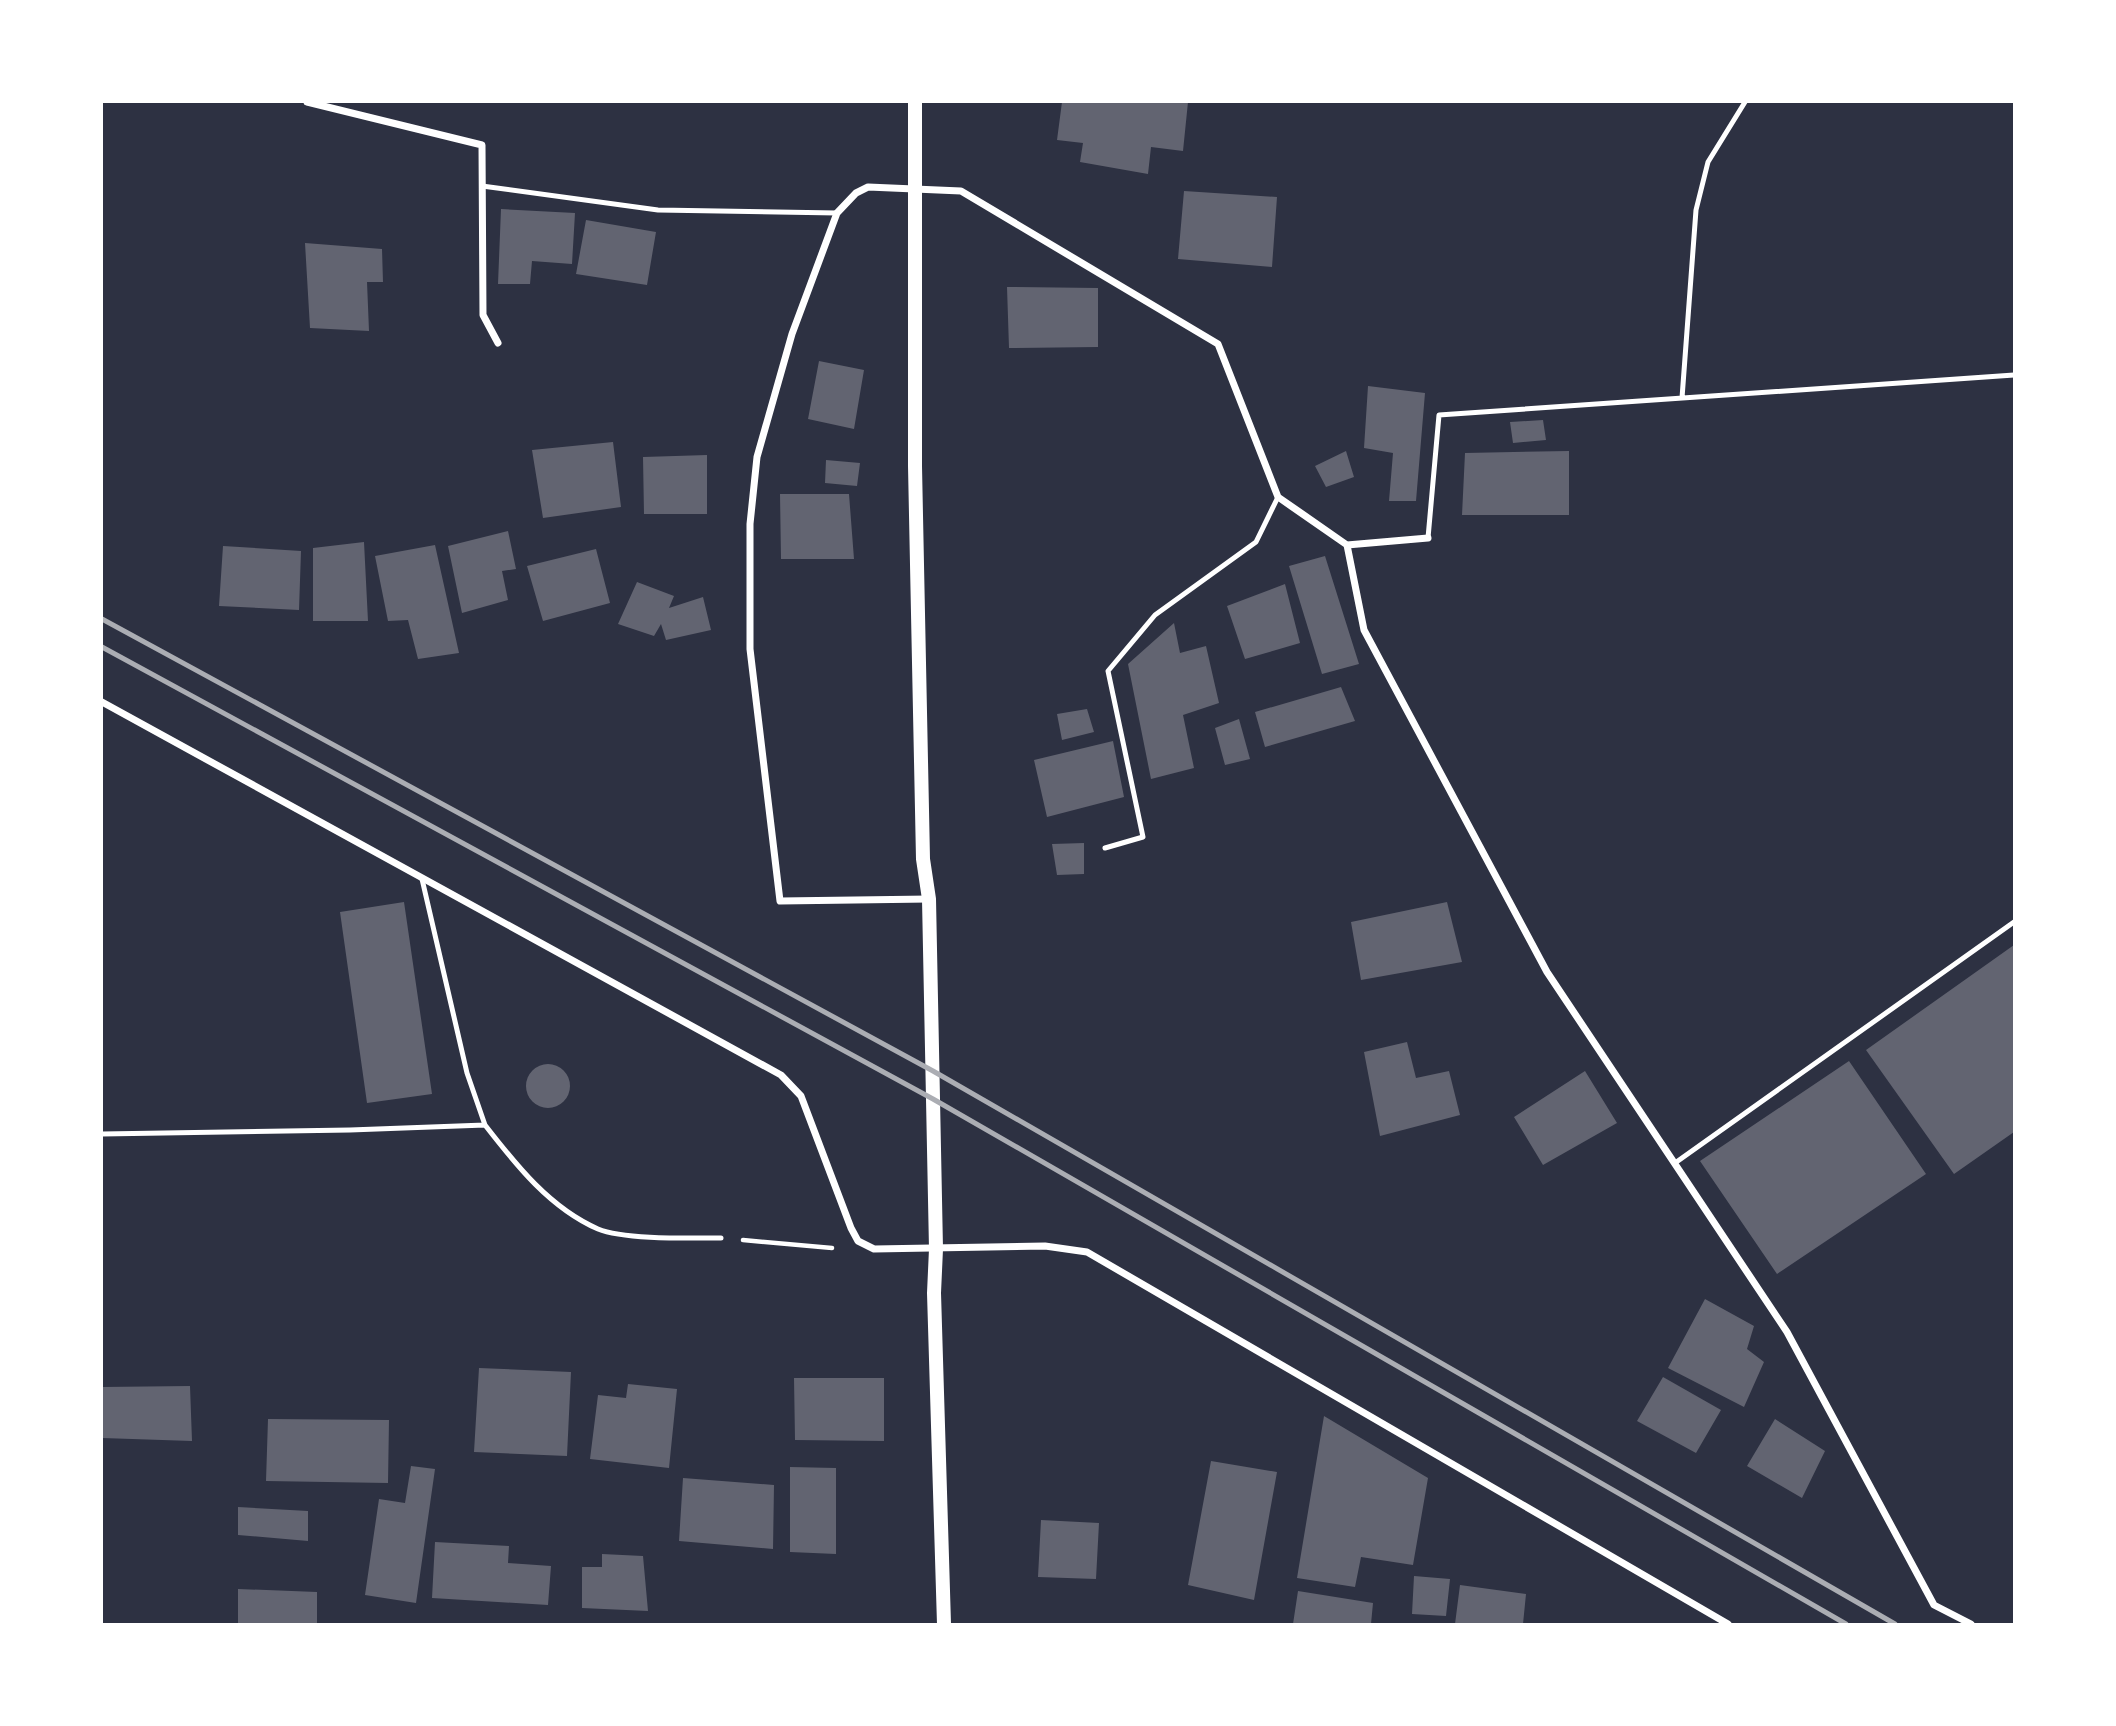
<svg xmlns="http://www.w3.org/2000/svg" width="2116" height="1726" viewBox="0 0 2116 1726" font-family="'Varela Round',sans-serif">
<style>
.building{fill:#626471}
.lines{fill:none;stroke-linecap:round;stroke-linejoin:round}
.path{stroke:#fff;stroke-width:4.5}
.service{stroke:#fff;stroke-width:5}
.minor{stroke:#fff;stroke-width:7}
.secondary{stroke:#fff;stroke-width:14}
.rail{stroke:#abadb3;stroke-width:5}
</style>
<rect width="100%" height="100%" fill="#2d3142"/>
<path class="building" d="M1062,102H1188L1183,151L1151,147L1148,174L1080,162L1083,143L1057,140Z
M1184,191L1277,197L1272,267L1178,259Z
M501,209L575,213L572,264L532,261L530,284H498Z
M586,220L656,232L647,285L576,274Z
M305,243L382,249L383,282H367L369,331L310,328Z
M1007,287L1098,288V347L1009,348Z
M819,361L864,370L854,429L808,419Z
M1368,386L1425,393L1416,501H1389L1393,453L1364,448Z
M1543,420L1546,440L1513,443L1510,422Z
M613,442L621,507L543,518L532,450Z
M1346,451L1354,477L1326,487L1315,466Z
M1569,451V515H1462L1465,453Z
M707,455V514H644L643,457Z
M826,460L860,463L857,486L825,483Z
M780,494H849L854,559H781Z
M508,531L516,569L502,571L508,600L462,613L448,546Z
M364,542L368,621H313V548Z
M435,545L459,653L418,659L408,620L388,621L375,556Z
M223,546L301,551L299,610L219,606Z
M596,549L610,603L543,621L527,566Z
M1325,556L1359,664L1322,674L1289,566Z
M637,582L674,596L669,608L703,597L711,630L666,640L661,624L654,636L618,624Z
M1285,584L1300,643L1245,659L1227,606Z
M1174,623L1180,653L1206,646L1219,703L1183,715L1194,768L1151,779L1128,664Z
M1341,687L1355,721L1265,747L1255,712Z
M1087,709L1094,732L1062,740L1057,714Z
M1239,719L1250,759L1225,765L1215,728Z
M1113,741L1124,797L1047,817L1034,760Z
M1084,843V874L1057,875L1052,844Z
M404,902L432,1094L367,1103L340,912Z
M1447,902L1462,962L1361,980L1351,922Z
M2014,945V1132L1954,1174L1866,1050Z
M1407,1042L1416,1078L1449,1071L1460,1115L1380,1136L1364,1052Z
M1849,1061L1926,1174L1777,1274L1700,1161Z
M526 1086a22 22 0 1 1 44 0a22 22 0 1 1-44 0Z
M1585,1071L1617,1123L1543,1165L1514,1117Z
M1705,1299L1754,1326L1747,1349L1764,1362L1744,1407L1668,1368Z
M479,1368L571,1372L567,1456L474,1452Z
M1663,1377L1721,1410L1696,1453L1637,1421Z
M794,1378H884V1441L795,1440Z
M628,1384L677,1389L669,1468L590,1459L598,1395L626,1398Z
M190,1386L192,1441L102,1438V1387Z
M1324,1416L1428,1478L1413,1565L1361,1557L1355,1587L1297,1578Z
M268,1419L389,1420L388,1483L266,1481Z
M1775,1419L1825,1451L1802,1498L1747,1466Z
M1211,1461L1277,1472L1254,1600L1188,1585Z
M411,1466L435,1469L416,1603L365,1595L379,1499L405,1503Z
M790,1467L836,1468V1554L790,1552Z
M683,1478L774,1485L773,1549L679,1541Z
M238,1507L308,1511V1541L238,1535Z
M1041,1520L1099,1523L1096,1579L1038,1577Z
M435,1542L509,1546L508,1563L551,1566L548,1605L432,1598Z
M602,1554L643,1556L648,1611L582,1608V1567H602Z
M1414,1576L1450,1579L1446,1616L1412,1614Z
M1460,1585L1526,1594L1523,1624H1455Z
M238,1589L317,1592V1624H238Z
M1298,1591L1373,1603L1371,1624H1293Z"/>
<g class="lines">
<path class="path" d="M743,1240L832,1248"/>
<path class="service" d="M482,186L658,210L837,213
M1682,398L1696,210L1708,162L1745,102
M1428,538L1439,415L2014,375
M1105,848L1143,837L1108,671L1155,615L1256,542L1278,497
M422,879L467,1073L485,1125
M102,1134L350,1130L485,1125C516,1165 550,1208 598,1229C624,1240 692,1238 721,1238
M1675,1163L2014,922"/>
<path class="minor" d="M307,102L482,145L483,315L498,343
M1347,545L1428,538
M102,702L781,1075L801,1096L851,1228L858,1241L874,1249L1045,1246L1087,1252L1728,1624
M929,899L780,901L750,649V524L757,457L792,334L837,213L856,193L868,187L961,191L1218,344L1278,497L1347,545L1364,630L1547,972L1787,1332L1934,1605L1971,1624"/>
<path class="secondary" d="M915,102V466L923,859L929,899L936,1249L934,1293L944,1624"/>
<path class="rail" d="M102,619L933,1071L1895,1624
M102,647L933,1099L1846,1624"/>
</g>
<rect width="2116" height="1726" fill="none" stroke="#ffffff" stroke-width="206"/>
</svg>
